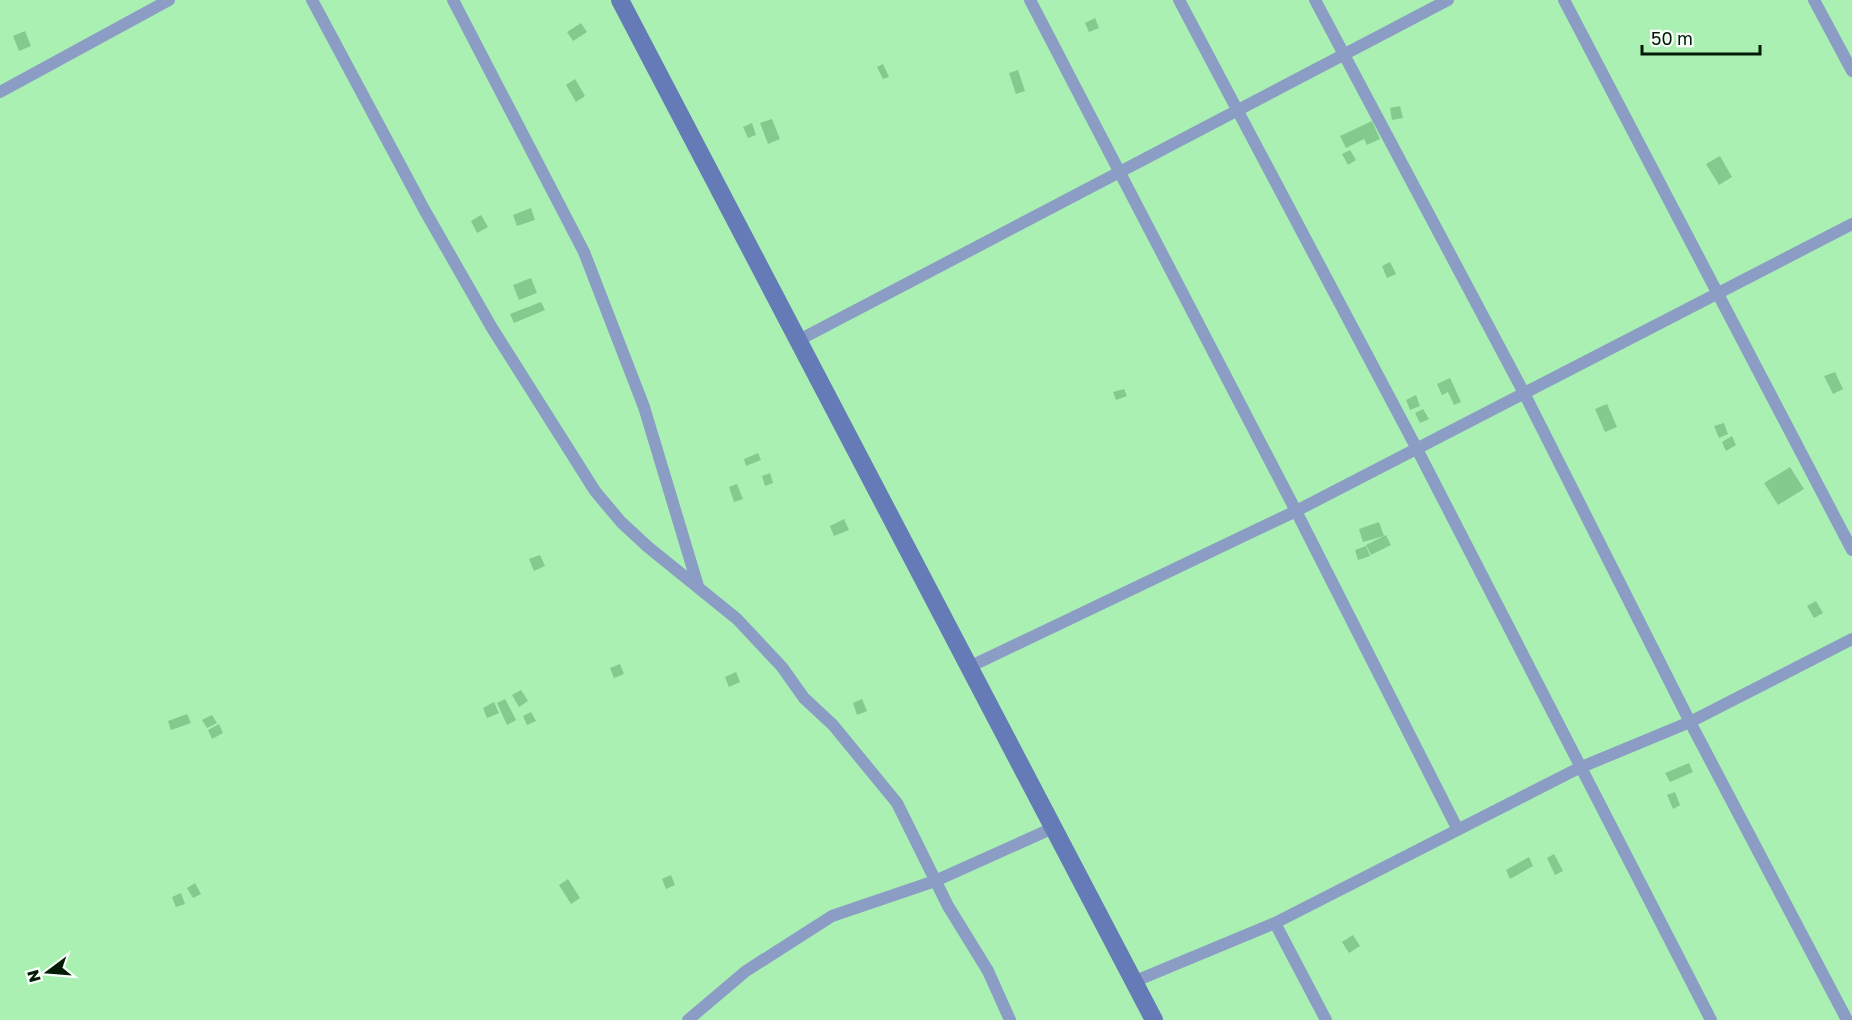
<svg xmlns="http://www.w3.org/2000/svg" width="1852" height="1020" viewBox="0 0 1852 1020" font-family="'Golos Text',sans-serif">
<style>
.building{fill:#84c98d}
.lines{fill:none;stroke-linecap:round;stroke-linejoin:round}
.street{stroke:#8b9cc5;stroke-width:12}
.secondary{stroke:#657bb8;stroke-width:18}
</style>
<rect width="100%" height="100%" fill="#aaf0b3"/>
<path class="building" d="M1095,18L1099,28L1089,32L1085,23Z
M581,23L587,32L573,41L567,32Z
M25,31L31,46L19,51L13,36Z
M883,64L889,77L883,79L877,67Z
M1018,70L1025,91L1016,94L1009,73Z
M575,79L585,96L576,102L566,85Z
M1400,106L1403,118L1392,120L1390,108Z
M772,119L780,139L768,144L760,123Z
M1372,121L1380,139L1367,145L1364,139L1346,148L1340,136Z
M752,123L756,135L748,138L743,127Z
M1350,150L1356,160L1348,165L1342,154Z
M1720,156L1732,177L1719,185L1706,164Z
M531,208L535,220L517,226L513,215Z
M481,215L488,227L477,233L471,221Z
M1390,262L1396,274L1387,278L1382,266Z
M531,278L537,293L519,300L513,285Z
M541,302L545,310L514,323L510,314Z
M1835,372L1843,389L1833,394L1824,376Z
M1450,378L1461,402L1454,405L1448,392L1442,395L1437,384Z
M1124,389L1127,396L1116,400L1113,392Z
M1416,395L1420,406L1410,410L1406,400Z
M1607,404L1617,427L1605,432L1595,409Z
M1423,409L1429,419L1420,423L1415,413Z
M1724,423L1728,434L1719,438L1714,426Z
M1732,436L1736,445L1726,451L1722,442Z
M758,453L761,460L746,466L744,459Z
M1790,467L1804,489L1778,505L1764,483Z
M770,473L773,483L765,486L762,476Z
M737,484L743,499L734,502L729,487Z
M844,519L849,530L834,536L830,526Z
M1379,522L1384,536L1363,542L1359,529Z
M1386,535L1391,545L1371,555L1366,545Z
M1366,546L1370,556L1358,560L1355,550Z
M540,555L545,566L534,571L529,559Z
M1816,601L1823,613L1814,618L1807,606Z
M620,664L624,674L614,678L610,668Z
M736,672L740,682L729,687L725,677Z
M521,690L528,701L519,707L512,695Z
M505,699L516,720L507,725L497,703Z
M862,699L867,711L857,715L853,703Z
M494,702L499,713L487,718L483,708Z
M531,712L536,721L527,725L523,716Z
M187,714L191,723L171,730L168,721Z
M212,715L217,723L207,728L202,720Z
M219,724L223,733L212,739L208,730Z
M1689,763L1693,772L1670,782L1665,773Z
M1675,792L1680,805L1673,809L1667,795Z
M1554,854L1563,871L1555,875L1547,858Z
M1529,857L1533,866L1510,879L1506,870Z
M671,875L675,885L666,889L662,879Z
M568,879L580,898L571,904L559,885Z
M195,883L201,894L193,898L187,888Z
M181,893L185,904L176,907L172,897Z
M1353,935L1360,946L1349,953L1342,942Z"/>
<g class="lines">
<path class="street" d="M312,0L425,211L492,328L595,491L621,522L648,547L737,619L782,667L804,698L833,725L897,803L948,906L988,971L1010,1020
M453,0L584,252L644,407L698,586
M1030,0L1296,511L1458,830
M1179,0L1417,449L1711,1020
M1315,0L1524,393L1690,722L1847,1020
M1564,0L1852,550
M1814,0L1852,71
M0,92L169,0
M799,340L1448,0
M969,667L1296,511L1852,224
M1275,923L1326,1020
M1133,982L1275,923L1579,768L1690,722L1852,639
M688,1020L746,971L832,916L935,881L1053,828"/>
<path class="secondary" d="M620,0L1154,1020"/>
</g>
<g transform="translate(48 972) rotate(254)" stroke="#f8fff9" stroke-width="4.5" paint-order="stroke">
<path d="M0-4.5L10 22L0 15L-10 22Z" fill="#011b05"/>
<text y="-9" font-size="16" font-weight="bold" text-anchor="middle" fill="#011b05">N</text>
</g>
<path d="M1642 45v9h118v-9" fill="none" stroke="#011b05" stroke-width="3"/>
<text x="1651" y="45" font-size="18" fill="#011b05" stroke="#f8fff9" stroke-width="4.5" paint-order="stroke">50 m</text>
</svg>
